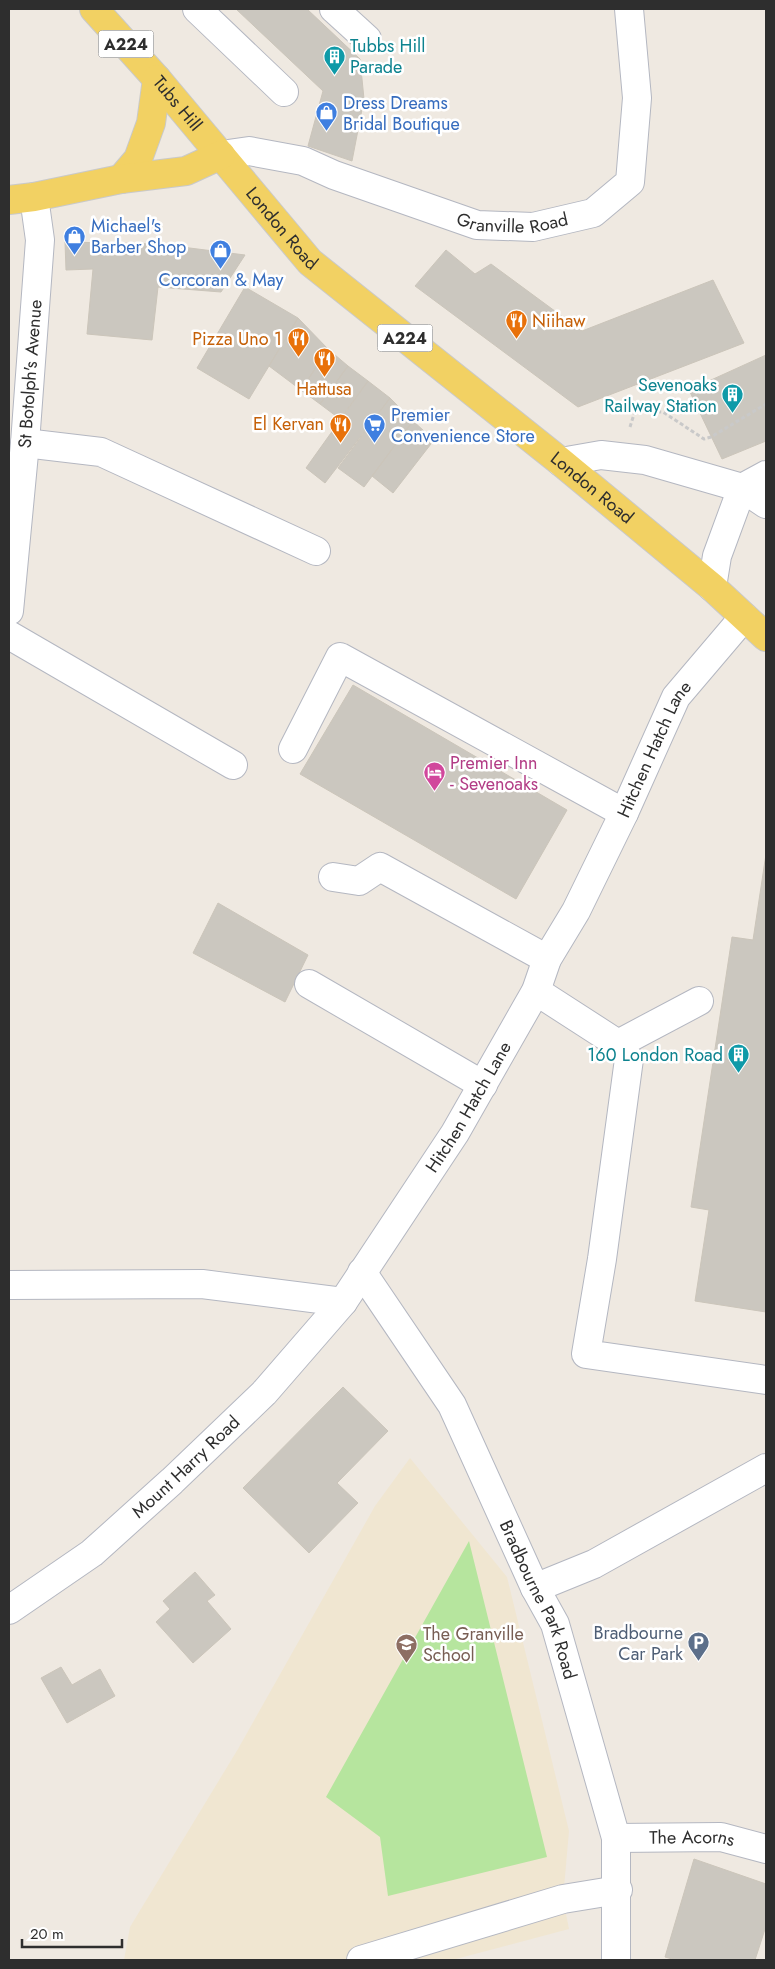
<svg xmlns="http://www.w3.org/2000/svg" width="775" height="1969" viewBox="0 0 775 1969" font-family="Jost,sans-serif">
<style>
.education{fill:#f0e6d1}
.green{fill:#b6e59e}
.building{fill:#cbc7bf;stroke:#cbc5ba}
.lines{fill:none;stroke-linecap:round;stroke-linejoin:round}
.minor-casing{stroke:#b4b7c1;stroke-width:30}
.major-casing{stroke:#c9c9c9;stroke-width:30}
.path{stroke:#c9c9c9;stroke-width:3;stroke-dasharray:4 2.5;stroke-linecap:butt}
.minor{stroke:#fff;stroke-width:28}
.major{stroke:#f2d163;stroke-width:28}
.labels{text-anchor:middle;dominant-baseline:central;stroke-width:5;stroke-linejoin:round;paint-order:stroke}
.shield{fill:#fff;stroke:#6d6d6d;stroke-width:1}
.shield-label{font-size:16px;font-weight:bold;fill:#2e2e2e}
.culture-label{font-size:18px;fill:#0d838f;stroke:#fff;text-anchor:end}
.shop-label{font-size:18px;fill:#366cbe;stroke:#fff;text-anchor:start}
.street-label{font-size:18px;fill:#2e2e2e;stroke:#fff}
.food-label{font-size:18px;fill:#c56008;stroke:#fff;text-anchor:end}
.hotel-label{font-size:18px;fill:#b23c85;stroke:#fff;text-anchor:start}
.service-label{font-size:18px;fill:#4e5e75;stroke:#fff;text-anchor:end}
.education-label{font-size:18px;fill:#785e54;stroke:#fff;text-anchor:start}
</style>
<rect width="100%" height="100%" fill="#efe9e1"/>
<path class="education" d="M410,1458L507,1577L569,1831L563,1899L569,1929L452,1960H124L130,1927L238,1749L375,1506Z"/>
<path class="green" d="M469,1541L547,1857L388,1896L380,1837L326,1797Z"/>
<path class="building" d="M236,9H307L360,59L364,99L352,161L308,146L323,91Z
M65,242L158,244L245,255L221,292L158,287L152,340L87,334L93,269L66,270Z
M446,250L475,274L491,264L582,331L713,280L744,343L578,407L415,286Z
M245,287L298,318L249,399L197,368Z
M298,318L328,349L301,390L269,366Z
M328,349L348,366L320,404L301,390Z
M766,355V441L722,459L689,390Z
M348,366L368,381L340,419L320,404Z
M368,381L390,398L325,483L306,468Z
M390,398L413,421L364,487L338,468Z
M413,421L434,440L393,493L372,476Z
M353,685L567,810L516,899L300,774Z
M766,854V1312L695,1301L709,1210L691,1207L732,937L753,940Z
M218,903L308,955L285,1002L193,953Z
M343,1387L388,1431L337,1483L358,1503L309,1553L243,1488Z
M195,1572L215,1595L207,1601L231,1629L193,1663L156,1622L170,1609L163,1601Z
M61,1667L72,1685L100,1669L115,1696L67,1723L41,1678Z
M694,1859L766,1884V1926L755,1960H676L665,1957Z"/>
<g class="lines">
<defs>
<g id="minor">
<path d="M197,9L284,92"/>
<path d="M334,9L367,39"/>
<path id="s1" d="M221,155L249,151L303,161L334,175L477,225L533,227L593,213L630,182L637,98L629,9"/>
<path d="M25,443L101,452L316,551"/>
<path d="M561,462L601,455L645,460L742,488L766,504"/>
<path d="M712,587L717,556L742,488L766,475"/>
<path id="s2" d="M9,611L25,443L40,240L34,197"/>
<path d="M9,635L233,765"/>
<path d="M293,749L340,657L624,813"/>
<path d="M333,877L359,881L380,867L547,959"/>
<path d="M309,984L483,1085"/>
<path d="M536,991L618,1044L629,1059L602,1259L586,1354L766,1380"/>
<path d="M618,1044L699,1001"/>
<path id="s3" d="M362,1272L452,1405L535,1588L555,1624L616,1838V1960"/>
<path d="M9,1285L202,1284L343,1302"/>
<path d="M535,1588L594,1564L766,1468"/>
<path id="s4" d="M9,1610L92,1553L172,1481L264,1393L343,1302L455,1133L536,991L547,959L576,911L624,813L676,697L744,617"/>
<path id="s5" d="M616,1838L721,1837L766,1849"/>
<path d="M361,1960L563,1899L618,1890"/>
</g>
<g id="major">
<path id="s6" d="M94,9L157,79L310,262L561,462L712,587L766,637"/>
<path d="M121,179L138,159L151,123L157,79"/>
<path d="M9,200L34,197L121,179L186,171L221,155"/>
</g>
</defs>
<use href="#minor" class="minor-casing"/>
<use href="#major" class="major-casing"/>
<path class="path" d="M630,427L635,411L663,412L704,439L711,437L766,404"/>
<use href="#minor" class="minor"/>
<use href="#major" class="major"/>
</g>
<defs>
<symbol id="building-pin" viewBox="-11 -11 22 30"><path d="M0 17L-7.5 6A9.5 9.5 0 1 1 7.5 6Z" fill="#0f9aa8" stroke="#fff"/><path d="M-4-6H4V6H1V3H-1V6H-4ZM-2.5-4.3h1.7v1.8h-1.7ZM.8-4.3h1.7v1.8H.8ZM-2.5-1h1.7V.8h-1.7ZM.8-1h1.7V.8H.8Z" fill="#fff"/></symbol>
<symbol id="shop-pin" viewBox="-11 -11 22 30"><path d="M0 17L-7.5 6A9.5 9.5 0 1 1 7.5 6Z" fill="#3f7fe0" stroke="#fff"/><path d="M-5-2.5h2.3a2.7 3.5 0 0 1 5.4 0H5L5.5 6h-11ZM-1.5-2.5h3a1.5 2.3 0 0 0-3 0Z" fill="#fff"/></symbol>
<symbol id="restaurant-pin" viewBox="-11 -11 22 30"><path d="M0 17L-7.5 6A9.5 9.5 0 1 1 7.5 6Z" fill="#e8710a" stroke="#fff"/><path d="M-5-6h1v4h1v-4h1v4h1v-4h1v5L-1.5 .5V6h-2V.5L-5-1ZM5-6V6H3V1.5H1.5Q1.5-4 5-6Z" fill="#fff"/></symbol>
<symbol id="supermarket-pin" viewBox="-11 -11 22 30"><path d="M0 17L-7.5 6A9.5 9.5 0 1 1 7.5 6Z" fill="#3f7fe0" stroke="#fff"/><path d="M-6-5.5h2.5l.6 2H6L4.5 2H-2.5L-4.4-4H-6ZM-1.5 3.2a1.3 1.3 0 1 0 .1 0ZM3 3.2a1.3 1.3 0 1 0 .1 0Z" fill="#fff"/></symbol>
<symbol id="hotel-pin" viewBox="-11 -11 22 30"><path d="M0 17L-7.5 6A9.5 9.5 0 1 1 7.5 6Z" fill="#d1479c" stroke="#fff"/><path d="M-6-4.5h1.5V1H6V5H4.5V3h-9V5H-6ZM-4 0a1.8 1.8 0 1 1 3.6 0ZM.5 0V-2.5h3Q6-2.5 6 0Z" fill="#fff"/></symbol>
<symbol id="parking-pin" viewBox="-11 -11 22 30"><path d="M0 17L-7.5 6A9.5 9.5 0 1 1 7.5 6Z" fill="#5c6f8a" stroke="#fff"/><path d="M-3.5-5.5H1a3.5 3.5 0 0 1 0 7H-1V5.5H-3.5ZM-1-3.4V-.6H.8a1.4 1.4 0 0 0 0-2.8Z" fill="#fff"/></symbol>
<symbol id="school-pin" viewBox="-11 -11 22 30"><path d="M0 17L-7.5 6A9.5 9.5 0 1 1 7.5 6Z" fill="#8d6e63" stroke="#fff"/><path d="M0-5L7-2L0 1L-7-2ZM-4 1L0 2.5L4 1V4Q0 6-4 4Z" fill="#fff"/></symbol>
</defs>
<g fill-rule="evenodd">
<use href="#building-pin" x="322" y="44" width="25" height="34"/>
<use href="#shop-pin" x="314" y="100" width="25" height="34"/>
<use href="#shop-pin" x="62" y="224" width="25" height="34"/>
<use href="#shop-pin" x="208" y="238" width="25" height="34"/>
<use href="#restaurant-pin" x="504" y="308" width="25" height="34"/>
<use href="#restaurant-pin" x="286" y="326" width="25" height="34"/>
<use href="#restaurant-pin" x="312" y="346" width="25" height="34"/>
<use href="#building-pin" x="720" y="382" width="25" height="34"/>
<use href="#restaurant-pin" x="328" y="412" width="25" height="34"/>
<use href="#supermarket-pin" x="362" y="412" width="25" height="34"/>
<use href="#hotel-pin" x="422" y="760" width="25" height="34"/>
<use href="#building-pin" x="726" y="1042" width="25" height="34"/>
<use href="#parking-pin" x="686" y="1630" width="25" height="34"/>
<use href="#school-pin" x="394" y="1632" width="25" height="34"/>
</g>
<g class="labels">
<g class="shield">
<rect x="98.5" y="30.5" width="55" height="27" rx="4"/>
<rect x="377.5" y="324.5" width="55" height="27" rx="4"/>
</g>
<g class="shield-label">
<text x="126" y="44">A224</text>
<text x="405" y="338">A224</text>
</g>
<g class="culture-label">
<text x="350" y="46" text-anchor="start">Tubbs Hill<tspan x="350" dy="21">Parade</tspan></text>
<text x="717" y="385">Sevenoaks<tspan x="717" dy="21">Railway Station</tspan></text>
<text x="723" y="1055">160 London Road</text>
</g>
<g class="shop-label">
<text x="343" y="103">Dress Dreams<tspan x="343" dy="21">Bridal Boutique</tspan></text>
<text x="91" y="226">Michael's<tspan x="91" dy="21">Barber Shop</tspan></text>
<text x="221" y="280" text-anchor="middle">Corcoran &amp; May</text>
<text x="391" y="415">Premier<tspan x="391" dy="21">Convenience Store</tspan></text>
</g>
<g class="street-label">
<text stroke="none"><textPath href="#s6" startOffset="126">Tubs Hill</textPath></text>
<text stroke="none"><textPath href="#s1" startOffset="304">Granville Road</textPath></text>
<text stroke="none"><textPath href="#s6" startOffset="289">London Road</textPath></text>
<text stroke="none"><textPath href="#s2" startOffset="238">St Botolph's Avenue</textPath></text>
<text stroke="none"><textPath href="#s6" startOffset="694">London Road</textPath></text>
<text stroke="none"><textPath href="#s4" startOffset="1092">Hitchen Hatch Lane</textPath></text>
<text stroke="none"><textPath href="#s4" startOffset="688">Hitchen Hatch Lane</textPath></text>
<text stroke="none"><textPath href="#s4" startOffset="228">Mount Harry Road</textPath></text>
<text stroke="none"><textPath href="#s3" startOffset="374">Bradbourne Park Road</textPath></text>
<text stroke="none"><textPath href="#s5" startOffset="76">The Acorns</textPath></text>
</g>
<g class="food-label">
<text x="532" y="321" text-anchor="start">Niihaw</text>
<text x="282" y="339">Pizza Uno 1</text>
<text x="324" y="389" text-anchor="middle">Hattusa</text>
<text x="324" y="424">El Kervan</text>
</g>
<g class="hotel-label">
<text x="450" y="763">Premier Inn<tspan x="450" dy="21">- Sevenoaks</tspan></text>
</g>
<g class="service-label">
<text x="683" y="1633">Bradbourne<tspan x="683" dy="21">Car Park</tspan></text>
</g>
<g class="education-label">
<text x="423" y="1634">The Granville<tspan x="423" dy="21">School</tspan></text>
</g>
</g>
<rect width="775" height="1969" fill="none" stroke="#2e2e2e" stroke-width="20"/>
<path d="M22 1939v8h100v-8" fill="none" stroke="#2e2e2e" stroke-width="2.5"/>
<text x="30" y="1939" font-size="15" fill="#2e2e2e" stroke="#ffffff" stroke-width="4" paint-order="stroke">20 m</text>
</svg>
